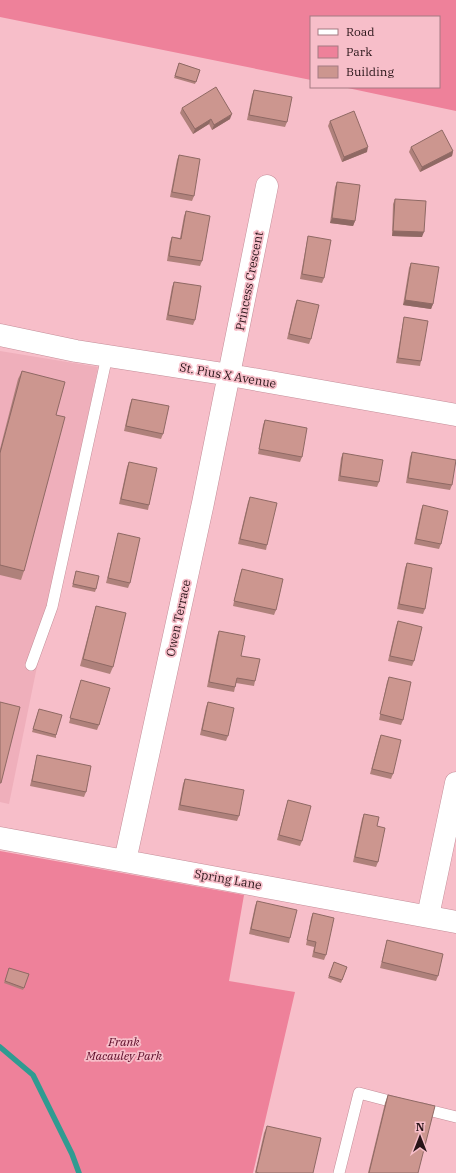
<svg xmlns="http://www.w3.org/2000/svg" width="456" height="1173" viewBox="0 0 456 1173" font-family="'IBM Plex Serif',serif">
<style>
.built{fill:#efafbb}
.green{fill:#ee819a}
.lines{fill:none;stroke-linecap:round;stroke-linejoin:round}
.stream{stroke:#309b91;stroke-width:5.5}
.lane-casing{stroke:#c48e99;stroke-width:12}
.street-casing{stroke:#c48e99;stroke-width:23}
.lane{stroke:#fff;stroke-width:11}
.street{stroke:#fff;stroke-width:22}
.wall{fill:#af817b}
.shaded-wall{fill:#8f6964}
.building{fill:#cc968f;stroke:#8f6964}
.labels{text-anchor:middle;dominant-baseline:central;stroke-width:3.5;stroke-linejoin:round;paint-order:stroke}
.street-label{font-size:12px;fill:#281418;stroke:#f7bec9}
.park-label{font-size:12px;font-style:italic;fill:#5c0b28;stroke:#f7bec9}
</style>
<rect width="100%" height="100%" fill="#f7bec9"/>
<path class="built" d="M0,351L98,367L9,804L0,802Z"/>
<path class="green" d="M0,0H456V111L343,87H439V17H311V80L0,17Z
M0,851L244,895L229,981L295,992L253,1173H0Z"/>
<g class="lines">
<path class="stream" d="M0,1047L33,1075L72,1154L79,1173"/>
<defs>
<path id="lane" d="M31,665L52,607L107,356
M420,1108L456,1117
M339,1173L359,1093L401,1104"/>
<path id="street" d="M0,335L76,351L230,375L456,415
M0,838L456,922
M125,861L203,503L267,186
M428,916L456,783"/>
</defs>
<use href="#lane" class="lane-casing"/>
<use href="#street" class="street-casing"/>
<use href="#lane" class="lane"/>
<use href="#street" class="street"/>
</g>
<path class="wall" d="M179,63L200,70L195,84L174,78Z
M254,90L287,122L285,127L247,120L252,95Z
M182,108L230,119L212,130L209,124L193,134L180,113Z
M330,121L367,152L342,162L328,126Z
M411,147L453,151L452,156L420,172L409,152Z
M179,155L194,196L192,201L170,197L177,160Z
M337,182L355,221L353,226L330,223L335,187Z
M395,199L422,237L392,236L393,204Z
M186,211L202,261L200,266L167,261L170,242L172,237L180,238L184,216Z
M308,236L324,278L322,283L300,279L307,241Z
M411,263L433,304L431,309L403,305L409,268Z
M174,282L195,320L193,325L166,320L172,287Z
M297,300L311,339L309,344L287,339L295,305Z
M404,317L421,361L420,366L396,363L403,322Z
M22,371L24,571L21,580L0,575V449L18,379Z
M132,399L163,434L161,439L124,431L130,404Z
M265,420L302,457L300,462L258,454L263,425Z
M412,452L452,485L450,490L406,483L410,457Z
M343,453L379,482L377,487L338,481L341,458Z
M129,462L149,505L148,510L119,504L127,467Z
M250,497L267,545L266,550L238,544L248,502Z
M423,505L441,544L439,549L414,544L421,510Z
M118,533L130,583L128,588L106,583L117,538Z
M407,563L425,609L423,614L397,609L405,568Z
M242,569L276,610L274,615L233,606L240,574Z
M76,571L96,589L95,592L72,587Z
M96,606L113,667L110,674L80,666L94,613Z
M398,621L414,661L412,666L388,661L396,626Z
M219,631L241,656L255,681L254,686L236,683L234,692L207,687L217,636Z
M389,677L403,720L401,725L379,720L387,682Z
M81,680L99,725L97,730L69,723Z
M208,702L228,736L226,741L200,735L206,707Z
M38,712L56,735V738L32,732Z
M381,735L393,774L391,779L370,774L379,740Z
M37,755L86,792L84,797L30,786L36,760Z
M185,779L239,816L237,821L178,810L183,784Z
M288,800L302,841L300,846L277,840Z
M364,814L377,826L378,862L376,867L353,862L362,819Z
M257,901L290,938L289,943L249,934L255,906Z
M313,913L326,955L324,960L312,957L314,947L306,945L311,918Z
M387,940L438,976L436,981L380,968Z
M334,962L347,967L341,983L328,978Z
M9,968L29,974L23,990L4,983Z
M388,1095L418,1173H368L385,1103Z
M267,1126L313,1173H255L264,1133Z"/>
<path class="shaded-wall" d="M232,114L230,119L212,130L214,125Z
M211,119L209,124L193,134L195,129Z
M368,147L367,152L342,162L344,157Z
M453,151L452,156L420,172L422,167Z
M332,218L355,221L353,226L330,223Z
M393,231L424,232L422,237L392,236Z
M405,300L433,304L431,309L403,305Z"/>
<path class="building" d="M179,63L200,70L196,82L175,76Z
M216,87L232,114L214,125L211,119L195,129L182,108Z
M254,90L292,97L287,122L249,115Z
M354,111L368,147L344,157L330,121Z
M442,130L453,151L422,167L411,147Z
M179,155L200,159L194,196L172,192Z
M337,182L360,185L355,221L332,218Z
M395,199L426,201L424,232L393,231Z
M186,211L210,216L202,261L169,256L172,237L181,239Z
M308,236L331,240L324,278L302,274Z
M411,263L439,267L433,304L405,300Z
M174,282L201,286L195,320L168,315Z
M297,300L319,305L311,339L289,334Z
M404,317L428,321L421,361L398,358Z
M22,371L65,382L56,415L65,417L24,571L0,565V453Z
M132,399L169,406L163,434L126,426Z
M265,420L307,428L302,457L259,449Z
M412,452L456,460L452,485L408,478Z
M343,453L383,460L379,482L340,476Z
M129,462L157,468L149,505L121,499Z
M250,497L277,503L267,545L240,539Z
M423,505L448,511L441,544L416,539Z
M118,533L140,538L130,583L108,578Z
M407,563L432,568L425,609L399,604Z
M242,569L283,579L276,610L234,601Z
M76,571L99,576L96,589L73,584Z
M96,606L126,613L113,667L83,659Z
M398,621L422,627L414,661L390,656Z
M219,631L245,636L241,656L260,659L255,681L237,678L235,687L209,682Z
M389,677L411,682L403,720L380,714Z
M81,680L110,688L99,725L70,718Z
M0,702L20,707L1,783H0Z
M208,702L234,708L228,736L202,730Z
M39,709L62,715L56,735L33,729Z
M381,735L401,740L393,774L372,769Z
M37,755L91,766L86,792L32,781Z
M185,779L244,790L239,816L180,805Z
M288,800L311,806L302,841L279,835Z
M364,814L379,817L377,826L385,828L378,862L355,857Z
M257,901L297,910L290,938L251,929Z
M313,913L334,918L326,955L314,952L316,942L307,940Z
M387,940L443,954L438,976L382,962Z
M334,962L347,967L342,980L329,976Z
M9,968L29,974L24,988L5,981Z
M388,1095L435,1106L418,1173H369Z
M267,1126L321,1138L313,1173H259L256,1172Z"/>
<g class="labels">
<g class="street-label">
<text transform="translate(249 281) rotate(-79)">Princess Crescent</text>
<text transform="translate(228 375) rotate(10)">St. Pius X Avenue</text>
<text transform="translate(178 618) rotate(-78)">Owen Terrace</text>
<text transform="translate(228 879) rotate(10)">Spring Lane</text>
</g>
<g class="park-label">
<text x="124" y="1041">Frank<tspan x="124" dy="14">Macauley Park</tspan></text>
</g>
</g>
<rect x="310" y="16" width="130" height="72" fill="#f7bec9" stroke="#a47a82"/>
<rect x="318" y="29" width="20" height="6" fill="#ffffff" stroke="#a47a82"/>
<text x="346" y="36" font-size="12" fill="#281418">Road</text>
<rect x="318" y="46" width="20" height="12" fill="#ee819a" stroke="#a47a82"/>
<text x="346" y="56" font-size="12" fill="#281418">Park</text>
<rect x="318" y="66" width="20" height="12" fill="#cc968f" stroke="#a47a82"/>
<text x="346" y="76" font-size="12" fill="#281418">Building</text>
<g transform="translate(420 1137)" stroke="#f7bec9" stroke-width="3" paint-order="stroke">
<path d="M0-3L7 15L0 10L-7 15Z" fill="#281418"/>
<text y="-6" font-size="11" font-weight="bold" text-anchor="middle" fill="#281418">N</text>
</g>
</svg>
